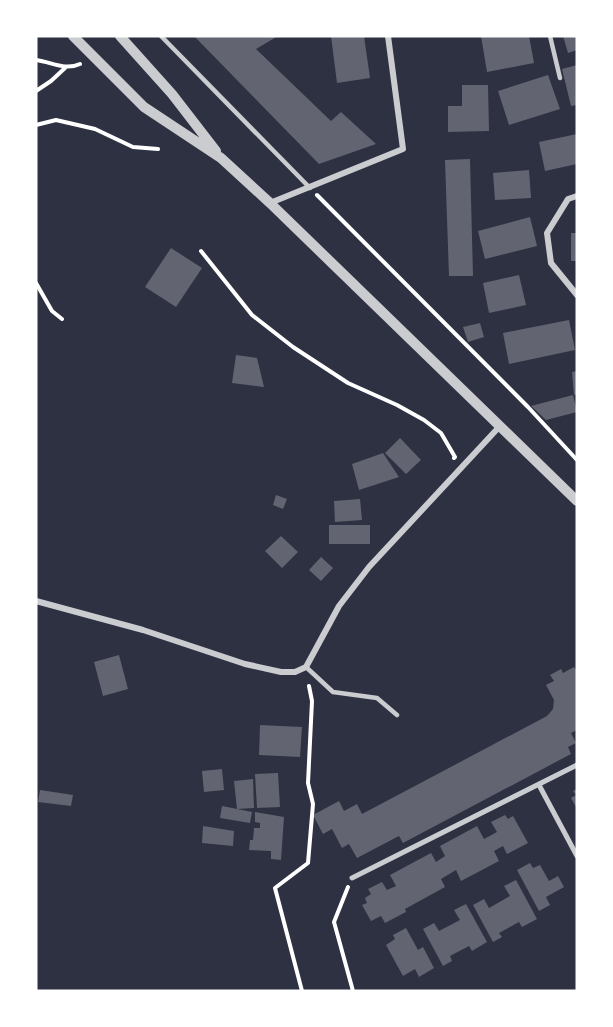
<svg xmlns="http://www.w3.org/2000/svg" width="613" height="1027" viewBox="0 0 613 1027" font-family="Merriweather,serif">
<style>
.building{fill:#626471}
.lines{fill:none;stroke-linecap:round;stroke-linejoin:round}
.path{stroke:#fff;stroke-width:4}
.service{stroke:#caccd0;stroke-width:4.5}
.pedestrian{stroke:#caccd0;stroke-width:5}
.minor{stroke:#caccd0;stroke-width:6}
.tertiary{stroke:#caccd0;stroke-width:10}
</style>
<rect width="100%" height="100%" fill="#2d3142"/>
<path class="building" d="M194,36H278L256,49L331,121L341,112L376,144L319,164Z
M331,36H364L370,78L337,83Z
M481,36H529L534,63L487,72Z
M563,36H577V50L568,53Z
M577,65V105L571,106L562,69Z
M548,75L560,109L509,125L498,91Z
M462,85H488L489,131L448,132V106H462Z
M577,134V164L545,171L539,142Z
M470,159L473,276H449L445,160Z
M529,170L531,198L495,200L493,173Z
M530,217L537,246L485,259L478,231Z
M571,233H577V261H571Z
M171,248L202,268L176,307L145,287Z
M519,275L526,305L489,313L483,283Z
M569,320L575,350L509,364L503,333Z
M480,323L484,337L468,342L463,327Z
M236,355L257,358L264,387L232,383Z
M577,371V394L574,395L572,372Z
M573,395L577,412L546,420L531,406Z
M400,438L421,460L406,474L385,453Z
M383,453L399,477L359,490L352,464Z
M276,495L287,499L283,509L273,505Z
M360,499L362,520L335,522L334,501Z
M329,525H370V544H329Z
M281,536L298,552L282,568L265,551Z
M321,557L333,568L321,581L309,570Z
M119,655L128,689L103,696L94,662Z
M574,667L577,671V730L571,733L576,743L568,747L571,754L403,843L399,836L357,858L349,844L342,848L332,829L323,834L313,815L339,801L344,811L357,804L362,814L547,716L553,709L554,700L546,685L554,681L550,675L561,669L563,673Z
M260,725L302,727L300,757L259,755Z
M222,769L224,790L204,792L202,771Z
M278,773L280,807L257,808L255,774Z
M253,779L254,808L237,809L234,781Z
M577,789V809L571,798L576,795L573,791Z
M40,790L73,795L71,806L38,802Z
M222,806L252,812L250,823L220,818Z
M255,812L284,817L281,860L271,859V851L249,850L250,840H253L254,828H260V823L255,822Z
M505,815L508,819L513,816L528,843L507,854L503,846L494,851L499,861L461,881L456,870L441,879L445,887L405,909L406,912L385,923L381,916L371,921L362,905L367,903L365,898L371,894L368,889L382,882L387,890L396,886L390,875L431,853L436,862L445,856L440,846L477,826L484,839L497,832L491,822Z
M203,826L234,831L233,846L202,843Z
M530,863L533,868L540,865L549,881L558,876L564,887L546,897L550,905L539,911L517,870Z
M516,880L537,919L522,927L519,922L499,933L502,937L493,942L473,905L484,899L489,908L510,896L504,886Z
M466,904L487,942L472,951L469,946L450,956L452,961L443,966L423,929L434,923L439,931L460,920L454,910Z
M406,928L418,950L423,947L434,968L419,977L415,969L403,976L386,945L395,939L393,935Z"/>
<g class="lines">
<path class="path" d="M36,60C52,62 65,71 80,64
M36,91L51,81L65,68
M36,125L56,120L95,129L133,147L158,149
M317,195L528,407L577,460
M201,251L252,315L293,347L348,383L397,405L424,420L441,433L455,457L454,458
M36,283L52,311L62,319
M348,887L334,922L353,991
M302,991L275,888L308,863L313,804L308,783L312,701L309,686"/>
<path class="service" d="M161,36L310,188
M550,36L560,78
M306,667L333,692L377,698L397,715"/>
<path class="pedestrian" d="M539,785L577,856
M352,878L577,765"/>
<path class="minor" d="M577,196L568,199L547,233L551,263L577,295
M270,203L403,149L388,36
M36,601L143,630L245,664L281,672H295L306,667L339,606L369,567L500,426"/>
<path class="tertiary" d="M73,36L144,107L221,158L270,203L577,501
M120,36L172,94L216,151"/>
</g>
<rect width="613" height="1027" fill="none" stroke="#ffffff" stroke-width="75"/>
</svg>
